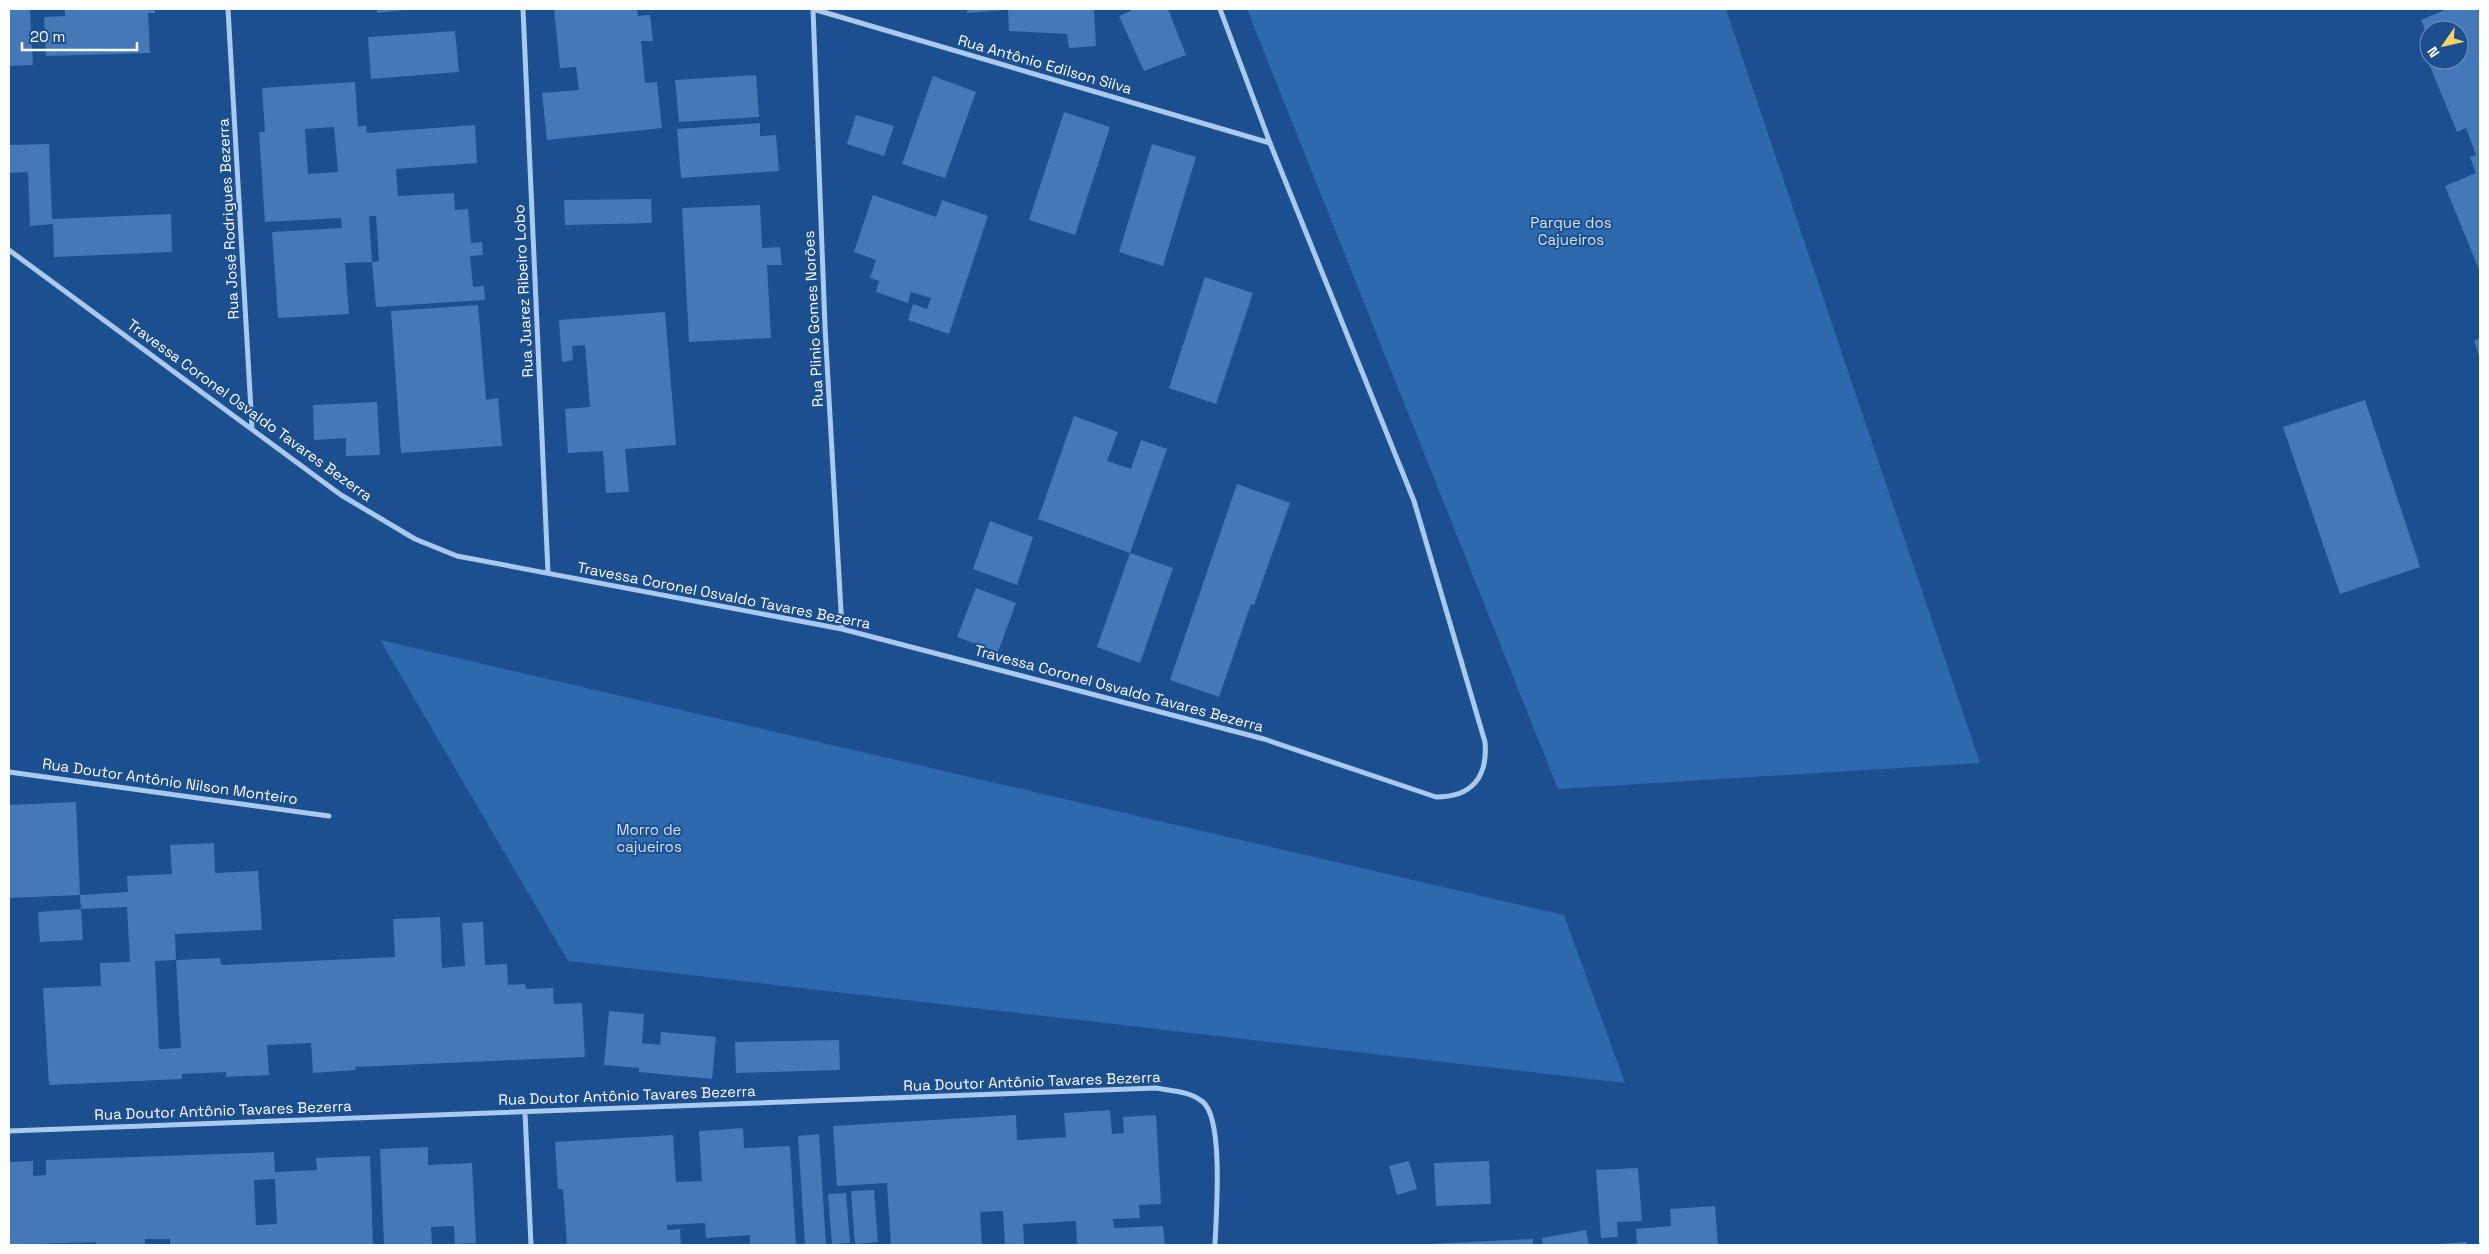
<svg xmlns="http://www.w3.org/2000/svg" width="2489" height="1254" viewBox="0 0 2489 1254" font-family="'Space Grotesk',sans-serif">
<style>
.green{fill:#2e69ad}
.building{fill:#4478b7;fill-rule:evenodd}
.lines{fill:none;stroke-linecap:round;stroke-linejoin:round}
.street{stroke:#a9c9ee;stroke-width:5}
.labels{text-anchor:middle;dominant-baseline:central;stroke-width:4;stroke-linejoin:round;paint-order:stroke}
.street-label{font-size:15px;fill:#fff;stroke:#1b4f8f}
.park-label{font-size:15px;fill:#cfe3fa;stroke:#1b4f8f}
</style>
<rect width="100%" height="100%" fill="#1b4f8f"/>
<path class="green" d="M1247,9H1726L1980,763L1558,789Z
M380,640L1564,915L1625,1083L568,961Z"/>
<path class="building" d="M9,9H30L33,65L9,66Z
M65,9H155V13H148L150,53L46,56L44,17L65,16Z
M377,9H405V10L377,13Z
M554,9H637L638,16L650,15L653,41H641L645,83L657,82L662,128L547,140L542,93L579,90L576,67L560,68Z
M967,9H1005V10L967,13Z
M1021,9H1094L1096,46L1069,48L1067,34L1009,31L1008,10Z
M1135,9H1168L1186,55L1144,71L1119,16Z
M2447,9H2480V272L2445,186L2476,173L2470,157L2476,155L2466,128L2457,132L2420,42L2429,39L2421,20ZM2429,30H2459V60H2429Z
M455,31L459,72L371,79L368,37Z
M756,75L759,117L679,122L675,80Z
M933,76L976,92L945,178L902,164Z
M355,82L358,127L366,125L367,133L475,125L477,163L396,169L398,196L454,193L455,210L468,209L471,243L482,242L483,255L470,256L473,287L484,286L485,300L376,307L372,262L345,263L349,314L278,318L272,232L342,228L341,218L265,222L259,132H265L262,88ZM334,127L338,172L308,174L305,129ZM369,216H376L379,261L372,262Z
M1064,112L1110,127L1075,235L1029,220Z
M856,115L894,126L884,156L847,144Z
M760,123V136L776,135L779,171L681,178L677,129Z
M49,144L52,219L171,214L172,252L54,257L53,224L30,226L28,172L9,173V145Z
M1152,144L1196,157L1163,266L1119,252Z
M873,195L936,217L942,200L988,216L949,334L908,320L913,304L927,309L931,298L911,292L908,303L876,292L879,281L870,278L876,260L854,252Z
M651,199L652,223L565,225L564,200Z
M760,205L762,248L780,247L782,265H767L771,338L689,342L682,208Z
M1205,277L1253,293L1216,404L1169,388Z
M478,305L486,400L498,398L502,446L401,453L391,311Z
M665,312L676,445L625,449L629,492L606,493L603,451L568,453L565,409L590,407L585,345L572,346L573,360L562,362L559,320Z
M2480,338V358L2474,341Z
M2365,400L2420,567L2340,594L2283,427Z
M377,402L380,455L346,456V438L314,440L313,405Z
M1074,416L1118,432L1107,461L1131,469L1141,440L1167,449L1130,553L1038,519Z
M1237,484L1290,503L1254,605L1251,604L1219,697L1170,680Z
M990,521L1033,537L1017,585L973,569Z
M1130,553L1173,568L1140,663L1097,647Z
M976,588L1016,603L998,652L957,637Z
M76,802L80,895L9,898V805Z
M214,843L215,873L258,871L262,930L175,934L176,960L220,958L221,965L395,957L393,919L440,917L442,968L465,966L462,923L483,922L485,965L507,964L508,985L525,984L526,989L553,988L554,1004L582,1003L585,1057L355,1067L356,1070L313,1073L311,1043L267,1045L269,1075L226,1077V1072L182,1074V1079L49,1085L43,988L101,986L100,963L130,962L127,907L81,909L80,895L128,892L127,876L172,874L170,845ZM176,960L181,1048L159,1049L155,961Z
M81,909L83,940L40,942L38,912Z
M609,1011L644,1014L642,1043L660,1045L661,1032L716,1037L712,1079L639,1072V1068L604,1065Z
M839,1040L840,1070L736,1073L735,1042Z
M1110,1110L1112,1134L1124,1133L1123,1117L1156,1115L1161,1204L1139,1205L1140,1218L1113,1219L1114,1228L1163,1226L1165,1245H1077L1076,1221L1023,1224L1024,1245H1005L1003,1211L980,1212L982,1245H891L887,1183L837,1186L833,1126L1016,1115L1017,1140L1066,1137L1064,1113Z
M743,1128L744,1148L790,1146L796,1245H750V1235L706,1238L705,1223L667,1225V1230L680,1229L681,1245H567L563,1189H558L555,1142L673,1135L676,1182L702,1181L699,1131Z
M819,1134L826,1245H805L798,1136Z
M428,1147V1165L472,1163L476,1243L455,1244L454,1226L431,1227L432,1245H384L380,1149Z
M274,1152L275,1172L317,1170L316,1158L370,1156L373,1245H170V1239H145V1245H96V1242L9,1245V1162L33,1161V1176L46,1175V1160ZM275,1179L277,1224L256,1225L254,1180Z
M1409,1161L1417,1189L1397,1195L1389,1166Z
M1489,1161L1491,1204L1436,1206L1434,1163Z
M1638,1168L1642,1221L1617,1222L1618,1237L1601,1238L1596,1170Z
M874,1190L878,1242L855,1244L851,1191Z
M846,1193L850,1243L832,1244L828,1194Z
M1715,1206L1718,1245H1637L1636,1229L1671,1226L1670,1209Z
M1586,1230L1589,1245H1543L1542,1238Z
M1533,1239V1245H1428V1244Z
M2467,1242V1245H2438V1244Z"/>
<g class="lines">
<path class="street" d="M228,9L252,428
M523,9L548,573
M813,9L825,327L842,629
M813,9L1270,143
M9,250L341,495L415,539L457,556L842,629L1264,739L1436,797C1472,797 1488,777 1485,742L1414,501L1270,143L1220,9
M9,772L329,816
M525,1112L531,1245
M9,1131L1156,1088C1172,1091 1190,1091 1203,1102C1224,1120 1216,1216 1215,1245"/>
</g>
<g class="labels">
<g class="street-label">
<text transform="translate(1045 64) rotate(16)">Rua Antônio Edilson Silva</text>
<text transform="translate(228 219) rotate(-93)">Rua José Rodrigues Bezerra</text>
<text transform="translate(523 291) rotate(-93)">Rua Juarez Ribeiro Lobo</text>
<text transform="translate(813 319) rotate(-93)">Rua Plinio Gomes Norões</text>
<text transform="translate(250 410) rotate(36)">Travessa Coronel Osvaldo Tavares Bezerra</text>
<text transform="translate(724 595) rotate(11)">Travessa Coronel Osvaldo Tavares Bezerra</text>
<text transform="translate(1119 688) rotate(15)">Travessa Coronel Osvaldo Tavares Bezerra</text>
<text transform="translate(170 781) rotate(8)">Rua Doutor Antônio Nilson Monteiro</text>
<text transform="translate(1032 1081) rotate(-2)">Rua Doutor Antônio Tavares Bezerra</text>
<text transform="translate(627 1095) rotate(-2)">Rua Doutor Antônio Tavares Bezerra</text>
<text transform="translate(223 1110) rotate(-2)">Rua Doutor Antônio Tavares Bezerra</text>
</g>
<g class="park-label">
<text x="1571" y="222">Parque dos<tspan x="1571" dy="17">Cajueiros</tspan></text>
<text x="649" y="829">Morro de<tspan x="649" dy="17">cajueiros</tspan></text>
</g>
</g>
<rect width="2489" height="1254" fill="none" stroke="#ffffff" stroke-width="20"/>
<g transform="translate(2444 45) rotate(236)"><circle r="24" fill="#1b4f8f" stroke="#7695bc"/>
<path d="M0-4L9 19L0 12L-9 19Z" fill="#ffd166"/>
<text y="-8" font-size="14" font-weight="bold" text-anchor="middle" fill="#ffffff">N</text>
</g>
<path d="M22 42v8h115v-8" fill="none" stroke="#ffffff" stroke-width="2.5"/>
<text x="30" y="42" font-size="15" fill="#ffffff" stroke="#1b4f8f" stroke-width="4" paint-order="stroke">20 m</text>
</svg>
